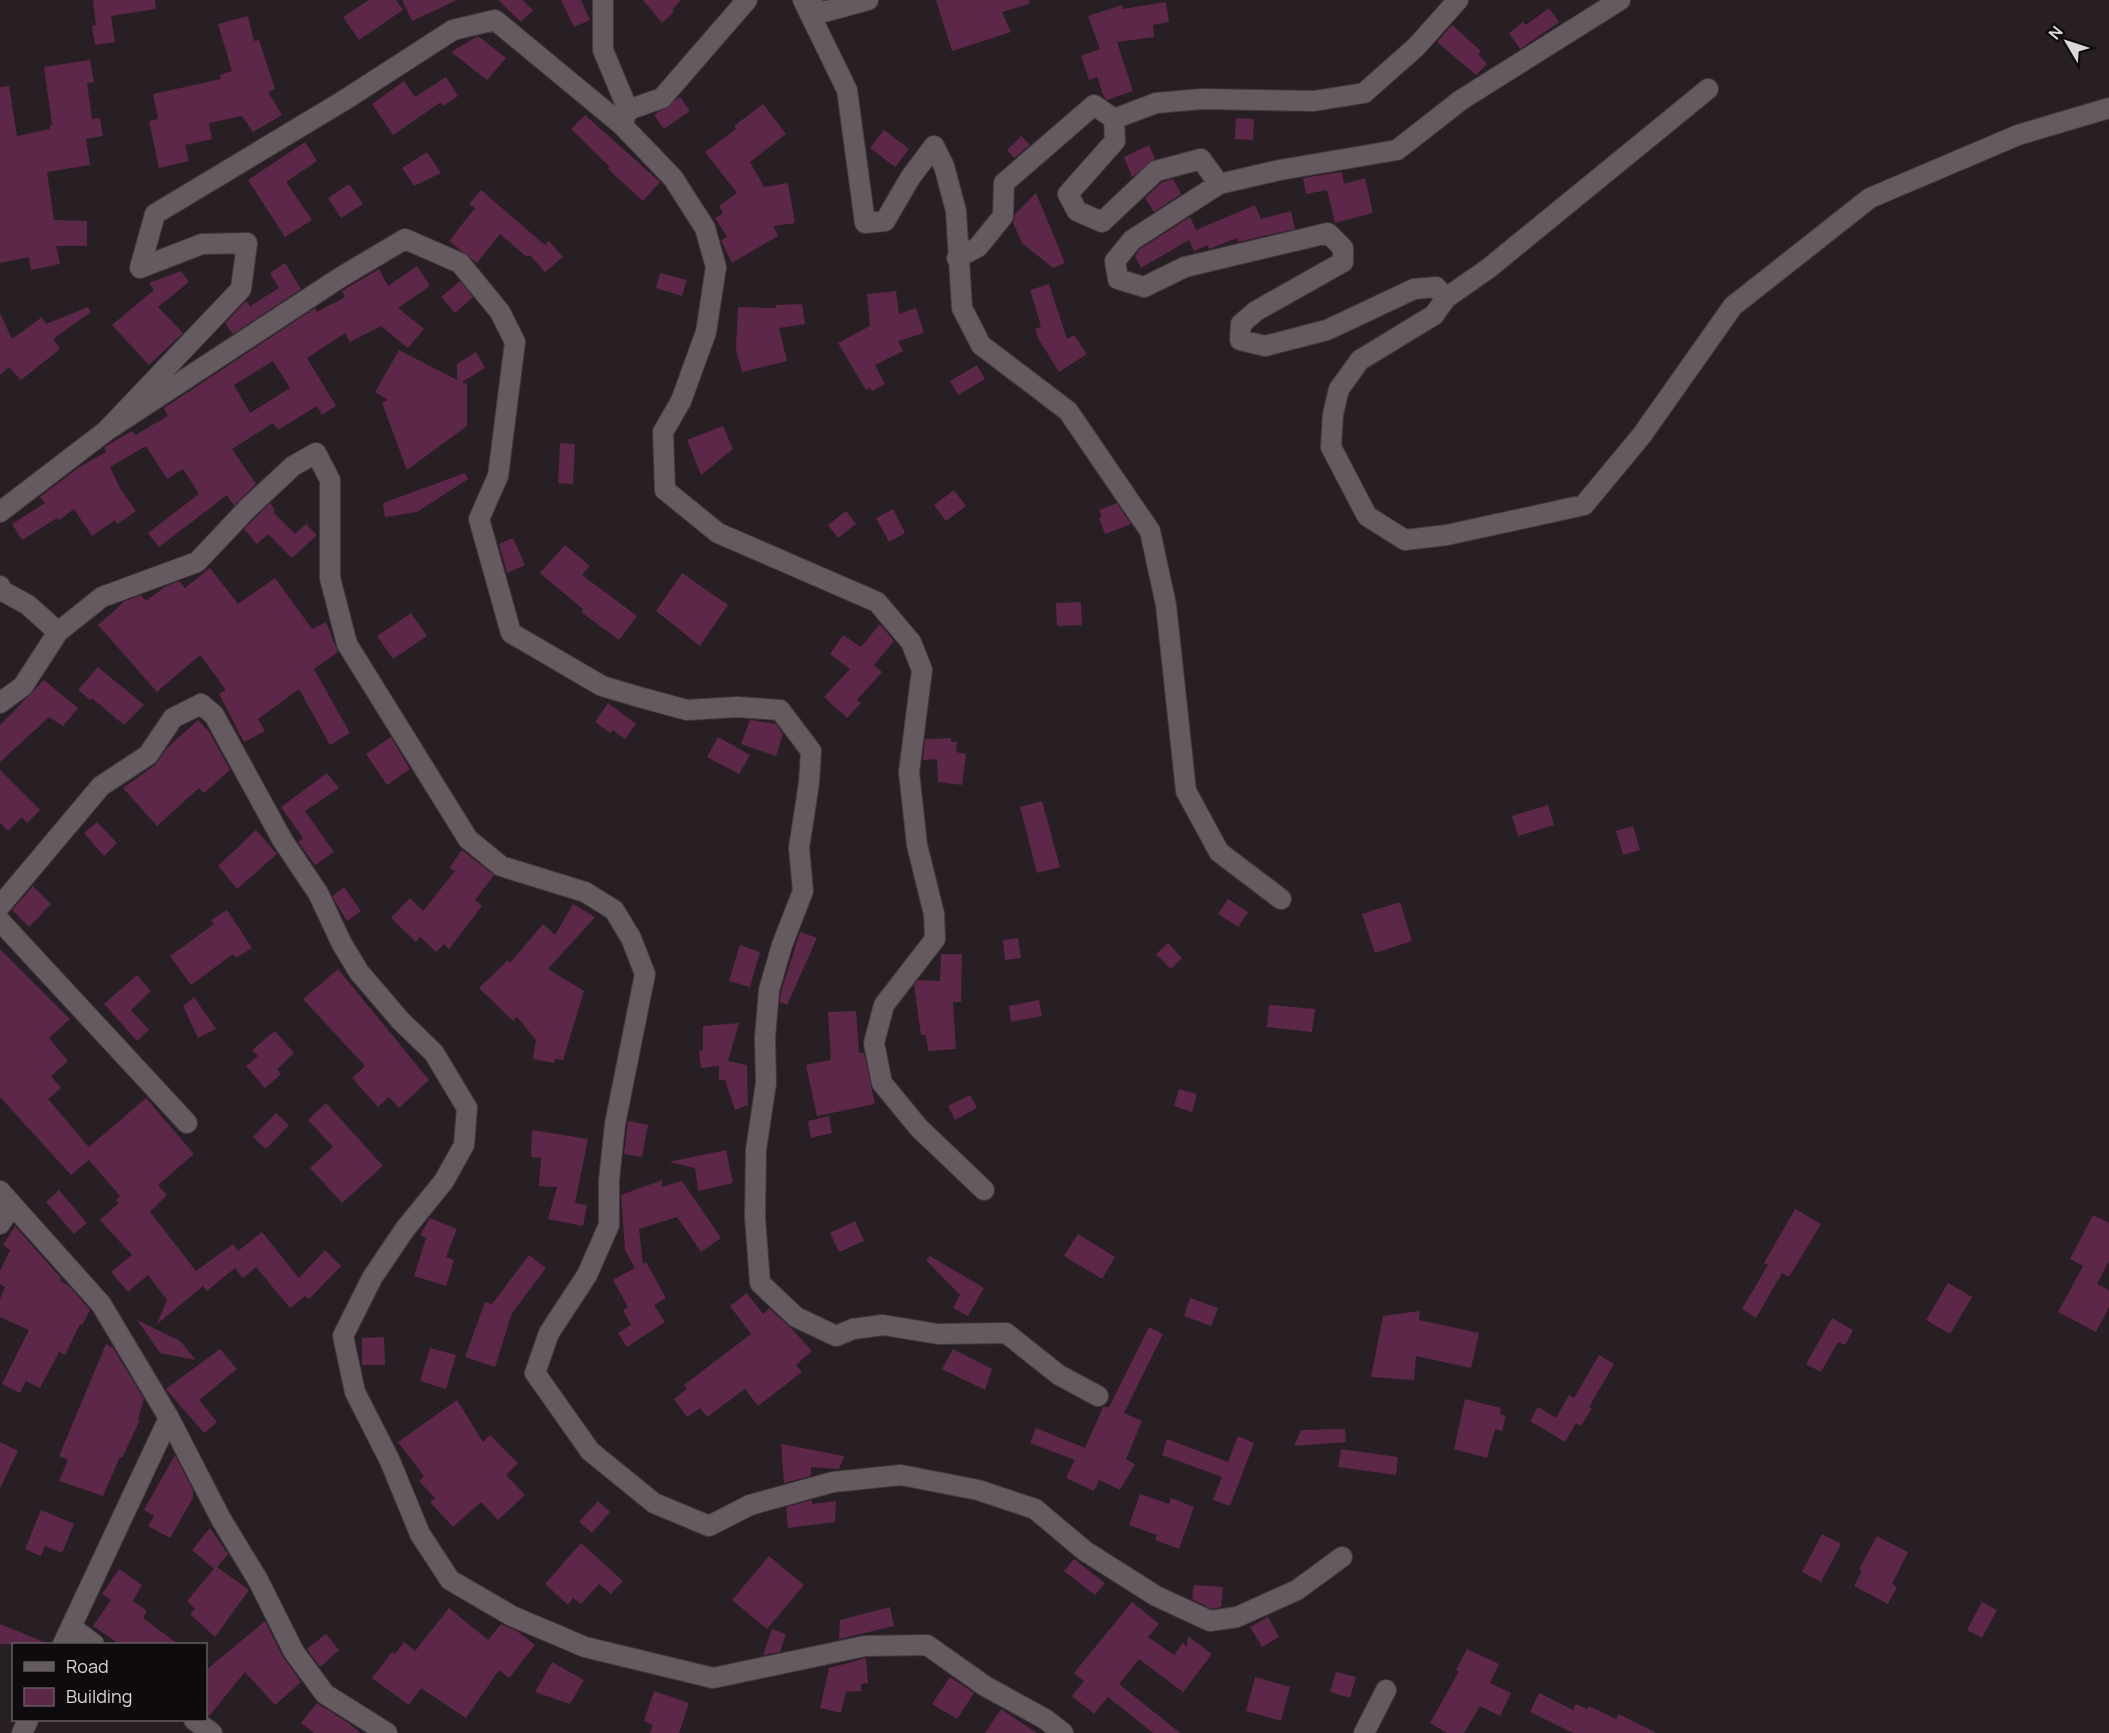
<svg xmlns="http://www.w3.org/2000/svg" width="2109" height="1733" viewBox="0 0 2109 1733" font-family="Manrope,sans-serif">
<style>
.building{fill:#5c2748;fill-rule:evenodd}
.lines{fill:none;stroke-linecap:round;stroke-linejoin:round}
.minor-casing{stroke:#423a3f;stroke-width:22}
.minor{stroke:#655a60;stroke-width:20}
</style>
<rect width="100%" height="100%" fill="#281f24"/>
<path class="building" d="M93,0H155L156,9L111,16L115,42L95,45L92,26L96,25Z
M369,0H396L403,10L359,40L343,17Z
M402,0H457L412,21Z
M498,0H522L533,10L521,22Z
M561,0H581L590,20L574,27Z
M643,0H681L672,10L674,12L662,23Z
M936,0H1029V4L1002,12L1011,32L952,51Z
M1166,2L1169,22L1153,25L1154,37L1117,42L1133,91L1107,100L1104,97L1097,77L1089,80L1081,56L1100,49L1088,16L1122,5L1123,9Z
M1549,8L1559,22L1520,49L1509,33L1523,22L1526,25Z
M248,16L254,41L259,40L275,89L268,92L282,115L253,132L242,116L209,123L212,139L185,145L189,161L159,168L149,121L158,119L153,94L221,79L220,75L232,71L218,24Z
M1452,25L1481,51L1478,54L1487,64L1476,75L1437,42Z
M478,36L506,58L487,80L451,52Z
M90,60L94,82L87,83L92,119L100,118L103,136L86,139L90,165L47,172L54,220L87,221V246H56L60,264L31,270L29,257L0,263V87L9,86L17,136L50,129V125H52L44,67Z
M446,77L458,96L443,106L441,102L393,135L372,104L404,81L415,97Z
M680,97L690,111L664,129L654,115Z
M763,104L786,134L750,162L764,187L788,183L795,223L773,226L778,236L732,263L721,240L727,237L715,218L723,213L719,206L737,193L705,152L736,129L734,126Z
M585,115L660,182L643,201L608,169L610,167L571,129Z
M1236,118L1254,119L1253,140L1235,139Z
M884,130L909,149L895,167L870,148Z
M1021,136L1030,145L1014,158L1007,150Z
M305,142L317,161L286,182L312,220L285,237L248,180Z
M1149,145L1155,159L1132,177L1124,157Z
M427,152L441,173L414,186L402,168Z
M1342,172L1344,184L1365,178L1373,213L1335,223L1327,190L1306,194L1303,178Z
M1173,179L1181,194L1154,212L1145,198L1162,182Z
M349,184L363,204L341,218L328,198Z
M481,190L545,245L549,241L563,257L545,272L530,255L527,257L500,234L477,263L449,241L475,208L469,204Z
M1036,193L1065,263L1053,268L1022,243L1013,223L1015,214Z
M1255,205L1261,219L1291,211L1295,229L1238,242L1237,238L1209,249L1207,245L1194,251L1189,240L1141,268L1135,256L1140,249L1190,217L1196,230Z
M285,263L301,289L233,334L225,323L246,301L250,306L279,288L270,273Z
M417,266L430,286L398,308L424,329L408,348L381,326L350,342L345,333L307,358L336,406L322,415L317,406L278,430L273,423L232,449L256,484L234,506L227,495L159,547L148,533L199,494L183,469L167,479L146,446L110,467L120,488L136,511L117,524L115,520L92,536L74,509L58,521L57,518L22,540L12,524L45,503L40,497L78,468L106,452L104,448L106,446L132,431L135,435L168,416L164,408L315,308L317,312L345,297L342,291L379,269L388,286ZM273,361L290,388L250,413L234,385Z
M181,271L189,282L158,307L183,333L149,365L112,325L154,290L149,283Z
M660,273L687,280L682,296L656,288Z
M460,281L473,297L455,313L441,297Z
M1049,284L1067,339L1074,335L1087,354L1059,372L1038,338L1035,329L1041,327L1039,319L1030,290Z
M896,291L899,314L916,308L924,333L898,341L903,351L875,365L885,384L872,391L870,388L866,390L838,343L870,326L867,294Z
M802,304L805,324L779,328L787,361L742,372L736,350L738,307L776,308V305Z
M88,307L91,312L53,339L60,349L21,380L9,367L0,375V313L12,339L42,317L46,324Z
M399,350L457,380V364L476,352L485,368L462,382L467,384V426L407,470L382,403L388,400L375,392Z
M977,365L985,379L958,395L950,381Z
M723,426L733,449L701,475L687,440Z
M560,443L575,444L573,484L558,483Z
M465,473L468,479L417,512L385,517L383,503Z
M954,490L966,506L946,521L934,505Z
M270,503L275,510L273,512L295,534L306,524L317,535L292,558L268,534L257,544L244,529Z
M1117,503L1131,524L1105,534L1099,518L1102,517L1099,510Z
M893,509L905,533L889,542L876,518Z
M846,511L856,524L838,538L828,525Z
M513,538L525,565L507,573L499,544Z
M565,545L590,566L582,575L637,616L619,640L581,612L583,609L540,573Z
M210,568L238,604L275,578L312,629L326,622L338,652L314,669L350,733L330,745L299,689L258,719L265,731L244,742L219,694L226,690L200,655L157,692L98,625L125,601L141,595L146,601L166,586L179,581L185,588Z
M682,573L728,605L700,646L656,611Z
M1081,602L1082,625L1057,626L1056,603Z
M411,613L427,636L393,659L377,636Z
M880,624L894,641L874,665L882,672L857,700L861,703L847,718L824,697L850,669L830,654L843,635L861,647Z
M98,667L144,705L124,725L92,698L90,700L78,690Z
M44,680L78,708L63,726L49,717L0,762V725Z
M608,703L636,724L625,739L613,730L610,733L595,722Z
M198,720L210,733L230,770L204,793L199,788L157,826L123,788L155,765L167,748Z
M750,720L776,724L783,734L776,756L741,744Z
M391,737L410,769L387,785L366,754Z
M718,737L750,755L739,774L707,757Z
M951,738V742H957L956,752L966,754L962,785L938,782L937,759L923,760L925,739Z
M0,770L40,810L27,823L22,817L8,831L0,823Z
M327,773L339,788L305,811L334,852L315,865L298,842L303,838L281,807Z
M1042,801L1060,867L1037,873L1020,807Z
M1548,805L1554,825L1518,836L1512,816Z
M97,822L117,843L104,856L84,833Z
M1633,826L1640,850L1623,855L1616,831Z
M256,830L277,854L237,889L218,866Z
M462,850L494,875L475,900L482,906L449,949L444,944L436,952L420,937L416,942L391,918L410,898L423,911L455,871L449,868Z
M33,886L51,904L29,927L12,910Z
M344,887L361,911L347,921L332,896Z
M1228,899L1248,912L1238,927L1218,914Z
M1400,902L1412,941L1375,953L1362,914Z
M573,904L595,917L548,969L584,991L563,1060L555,1059L554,1063L533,1059L536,1040L517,1017L513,1021L479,988L508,960L510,963L543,924L555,935Z
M227,910L252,948L236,958L233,954L191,985L170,956L214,924L211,920Z
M800,932L817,938L787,1005L780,1002L781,992Z
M1018,938L1021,958L1005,960L1003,940Z
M1168,943L1182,958L1171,969L1156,954Z
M740,945L760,952L750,987L729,981Z
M0,949L70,1019L49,1038L68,1061L51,1076L61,1088L48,1099L89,1147L146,1098L194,1154L158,1185L167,1195L150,1212L196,1271L233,1244L238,1251L262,1232L299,1278L325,1250L341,1266L309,1299L305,1296L290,1308L256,1267L243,1278L235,1268L207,1291L203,1286L157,1324L167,1300L148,1275L128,1292L111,1272L132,1255L100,1220L119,1203L116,1200L120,1196L89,1160L71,1175L0,1097Z
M941,954H962L961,1002H953L956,1049L928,1051L926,1035H921L914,985L918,980L940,981Z
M338,969L429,1080L399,1108L389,1097L378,1107L352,1078L365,1066L303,999Z
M137,975L151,991L131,1010L149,1030L137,1041L104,1004Z
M194,997L216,1029L198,1038L183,1006Z
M1039,1000L1042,1016L1011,1022L1009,1006Z
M1269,1005L1315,1009L1312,1032L1267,1027Z
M856,1011L859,1053H864L875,1104L817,1116L806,1065L831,1060L828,1012Z
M739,1023L728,1061L747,1065L748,1105L735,1110L725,1080H719V1066L701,1068L699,1051L703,1050V1026Z
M275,1031L294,1053L277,1069L281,1074L265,1088L246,1066L258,1056L252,1050Z
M1179,1089L1197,1094L1192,1112L1174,1106Z
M970,1095L977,1108L955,1120L948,1106Z
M326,1103L383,1166L342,1203L310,1168L333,1147L308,1120Z
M276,1113L289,1125L266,1149L253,1137Z
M829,1116L832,1133L811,1138L808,1121Z
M628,1121L648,1125L642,1157L624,1154Z
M532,1130L588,1139L575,1203L587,1205L583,1226L548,1219L557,1187L539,1186L541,1158L531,1157Z
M726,1150L733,1183L698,1191L695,1168L669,1162Z
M662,1180V1187L682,1181L721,1238L701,1252L677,1217L639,1229L643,1264L646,1262L666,1298L654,1305L665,1322L627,1347L618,1333L631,1325L623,1310L628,1307L613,1280L635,1268L625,1250L621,1195Z
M59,1190L87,1223L74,1234L46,1202Z
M1795,1209L1821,1224L1789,1277L1782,1273L1756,1318L1742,1309L1768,1265L1764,1263Z
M2093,1215L2109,1223V1261L2097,1284L2109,1290V1307L2096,1332L2058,1312L2083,1266L2070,1259Z
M430,1218L457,1229L446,1257L454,1260L446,1286L414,1276L426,1238L420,1235Z
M855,1221L864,1241L839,1252L830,1233Z
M15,1226L61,1278L60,1281L68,1285L90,1310L82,1325L80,1324L65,1355L59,1352L40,1388L26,1381L20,1393L2,1384L29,1330L0,1317V1299L5,1287L0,1284V1271L10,1250L3,1245Z
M1078,1234L1115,1257L1102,1279L1064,1256Z
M529,1255L546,1268L512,1313L495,1367L465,1357L485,1302L492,1304Z
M930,1256L984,1288L968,1316L953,1308L960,1295L926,1260Z
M1948,1283L1972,1297L1950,1334L1926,1320Z
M747,1293L763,1314L769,1308L792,1329L812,1351L796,1365L802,1372L758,1406L745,1389L707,1417L700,1408L687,1417L674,1399L687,1389L684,1385L751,1334L730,1306Z
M1190,1298L1218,1308L1211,1326L1184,1316Z
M1420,1311L1419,1320L1479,1333L1471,1368L1416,1356L1414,1380L1371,1377L1383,1316Z
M1832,1318L1853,1330L1845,1345L1838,1342L1821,1372L1806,1364Z
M137,1320L180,1341L196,1360L160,1353Z
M1149,1327L1163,1334L1124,1413L1142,1421L1126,1459L1135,1464L1120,1490L1099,1480L1094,1491L1066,1478L1075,1460L1030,1443L1036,1428L1085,1448L1103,1407H1109Z
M384,1337L385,1365H362V1338Z
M106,1344L113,1348L144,1399L138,1419L140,1420L122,1458L120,1457L103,1496L59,1481L68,1460L59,1456Z
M430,1348L456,1355L446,1389L420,1381Z
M220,1349L237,1369L199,1400L217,1422L204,1433L166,1389Z
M953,1349L992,1369L985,1390L942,1369Z
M1599,1355L1614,1364L1589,1407L1592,1408L1581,1426L1576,1423L1565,1442L1530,1421L1538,1407L1556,1418L1569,1395L1574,1398Z
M1465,1399L1501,1408L1500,1414L1506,1416L1502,1431L1495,1429L1487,1458L1454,1449Z
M457,1400L483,1442L490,1435L518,1463L506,1475L525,1495L498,1520L481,1502L453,1527L430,1502L435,1498L419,1481L424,1476L398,1442Z
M1345,1429L1346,1442L1294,1446L1301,1430Z
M1238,1436L1254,1443L1230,1506L1213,1500L1222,1477L1162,1455L1167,1439L1228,1462Z
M0,1442L18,1451L0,1488Z
M781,1444L844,1456L839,1469L811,1467V1476L784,1483Z
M1341,1449L1398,1457L1396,1475L1338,1467Z
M175,1455L193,1490V1498L170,1538L148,1526L154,1516L144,1510Z
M1140,1494L1169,1504L1171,1498L1194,1507L1179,1549L1155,1540L1157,1535L1129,1525Z
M812,1500V1504L836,1501L835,1522L788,1528L786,1507Z
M598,1501L610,1512L592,1533L579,1522Z
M41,1510L74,1524L62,1553L45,1546L41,1556L25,1549Z
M210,1528L228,1554L217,1567L249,1590L215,1637L190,1614L195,1609L187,1601L214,1569L192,1550Z
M1822,1534L1841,1544L1821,1582L1802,1572Z
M1877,1536L1908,1552L1892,1584L1897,1587L1888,1604L1854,1586L1862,1571L1859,1569Z
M581,1543L623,1581L611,1594L599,1584L581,1604L573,1598L568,1605L545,1584Z
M769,1556L804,1585L767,1629L732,1600Z
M1074,1559L1105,1583L1095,1595L1064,1571Z
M119,1569L142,1585L133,1601L147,1611L143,1618L178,1644H119L93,1626L111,1600L102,1594Z
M1194,1585L1223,1587L1221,1607L1212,1609L1192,1599Z
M1132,1602L1159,1624L1148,1637L1174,1655L1183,1643L1187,1647L1188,1636L1212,1654L1183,1692L1139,1659L1119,1684L1180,1733H1153L1108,1697L1094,1714L1072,1696L1084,1681L1074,1673Z
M1982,1602L1997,1610L1982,1638L1967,1630Z
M890,1607L894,1626L839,1639L840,1620Z
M449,1608L488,1640L501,1624L517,1631L535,1645L509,1678L499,1670L466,1718L421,1688L409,1705L372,1678L392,1652L395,1654L404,1642L415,1651Z
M1268,1617L1279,1637L1262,1647L1250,1627Z
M265,1621L283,1657L301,1682L275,1705L245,1672L209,1716L206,1714V1670Z
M0,1624L49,1644H0Z
M772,1629L786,1634L780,1652L763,1655Z
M326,1634L339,1650L320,1667L307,1649Z
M1467,1649L1499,1664L1490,1683L1511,1693L1500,1716L1480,1706L1464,1733H1447L1430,1723L1459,1671L1456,1670Z
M866,1658L868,1683L861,1684V1691L846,1692L841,1713L820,1708L829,1668Z
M552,1662L584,1680L570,1704L535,1692Z
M1336,1672L1356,1677L1350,1698L1330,1692Z
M950,1677L974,1693L957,1719L932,1704Z
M1255,1677L1290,1687L1281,1721L1246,1711Z
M654,1691L689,1703L679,1733H650L653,1725L644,1721Z
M1539,1693L1573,1710L1576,1704L1587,1709L1589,1706L1616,1719L1619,1714L1656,1733H1573L1530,1712Z
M317,1703L347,1722L361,1733H314L301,1723Z
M1001,1709L1037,1733H985Z"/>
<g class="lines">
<defs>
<path id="minor" d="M803,0L847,90L865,223L885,221L910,178L934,146L944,166L956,211L962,308L981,345L1068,411L1150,531L1166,605L1186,791L1219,852L1281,899
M805,0V4L824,12L868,0
M628,110L662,98L747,0
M1114,119L1156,103L1202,99L1314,101L1364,93L1416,47L1458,0
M622,125L673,178L705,228L716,267L706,332L681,401L663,432L665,490L718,533L877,602L911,642L922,670L909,772L917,845L934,914L935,939L884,1005L874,1043L882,1083L919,1128L984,1190
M1219,184L1280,170L1397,150L1461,100L1620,0
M957,258L978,247L1003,216L1004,183L1094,105L1114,119L1115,141L1068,194L1077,211L1102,222L1156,171L1201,159L1219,184L1132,240L1115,261L1118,279L1144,287L1185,267L1328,233L1343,248V262L1256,311L1241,324L1240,340L1265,346L1327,330L1414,289L1436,287L1446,298L1434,315L1360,360L1339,389L1333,414L1331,447L1367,516L1405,540L1447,535L1584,505L1642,435L1733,306L1870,198L2018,135L2109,108
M1446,298L1489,268L1708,89
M106,431L341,277L405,239L460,263L500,312L515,342L498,476L479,519L511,633L602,686L639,697L687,710L737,707L780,710L811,751L809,783L799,848L803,891L782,945L769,990L765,1038L766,1083L756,1150L755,1218L760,1283L796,1317L836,1336L853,1329L883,1325L938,1334L1006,1333L1059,1375L1098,1396
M0,512L106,431L241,289L247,243L202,244L140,268L155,214L343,101L453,30L495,20L622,125L628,110L603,50V0
M0,586L1,590L28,605L58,632L23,686L0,703
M58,632L102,597L197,562L248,508L293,466L316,453L330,480V578L347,644L468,839L501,866L585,892L614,910L631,938L645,974L615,1124L609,1180V1225L587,1275L549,1333L535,1373L590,1451L654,1503L709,1526L750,1505L833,1482L901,1475L978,1490L1035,1509L1085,1551L1156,1596L1210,1621L1237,1617L1297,1590L1342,1557
M0,906L101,786L148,755L173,718L201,704L214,715L283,841L318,893L342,944L359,972L400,1020L434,1053L467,1108L464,1145L444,1181L405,1229L372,1278L343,1336L355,1392L390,1461L420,1534L450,1580L512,1616L585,1647L713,1678L865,1646L927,1645L985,1686L1045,1719L1063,1733
M0,921L187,1123
M0,1191L101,1304L169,1418L221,1519L258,1580L294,1652L325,1694L387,1733
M0,1224L12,1205
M71,1627L94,1644
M63,1644L169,1418
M194,1720L212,1733
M22,1733L28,1720
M1364,1733L1386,1690"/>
</defs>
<use href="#minor" class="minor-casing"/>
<use href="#minor" class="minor"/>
</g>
<rect x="12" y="1643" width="195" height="78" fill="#0f0a0d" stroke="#615c5f" stroke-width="1.5"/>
<rect x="24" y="1662" width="30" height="9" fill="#655a60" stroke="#615c5f" stroke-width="1.5"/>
<text x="66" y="1673" font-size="18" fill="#ddd6da">Road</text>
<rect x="24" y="1688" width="30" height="18" fill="#5c2748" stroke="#615c5f" stroke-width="1.5"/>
<text x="66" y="1703" font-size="18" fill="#ddd6da">Building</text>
<g transform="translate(2067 42) rotate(309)" stroke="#0f0a0d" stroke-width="4.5" paint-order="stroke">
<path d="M0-4.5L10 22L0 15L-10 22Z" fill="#ddd6da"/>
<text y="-9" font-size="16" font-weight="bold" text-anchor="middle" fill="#ddd6da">N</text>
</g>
</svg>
